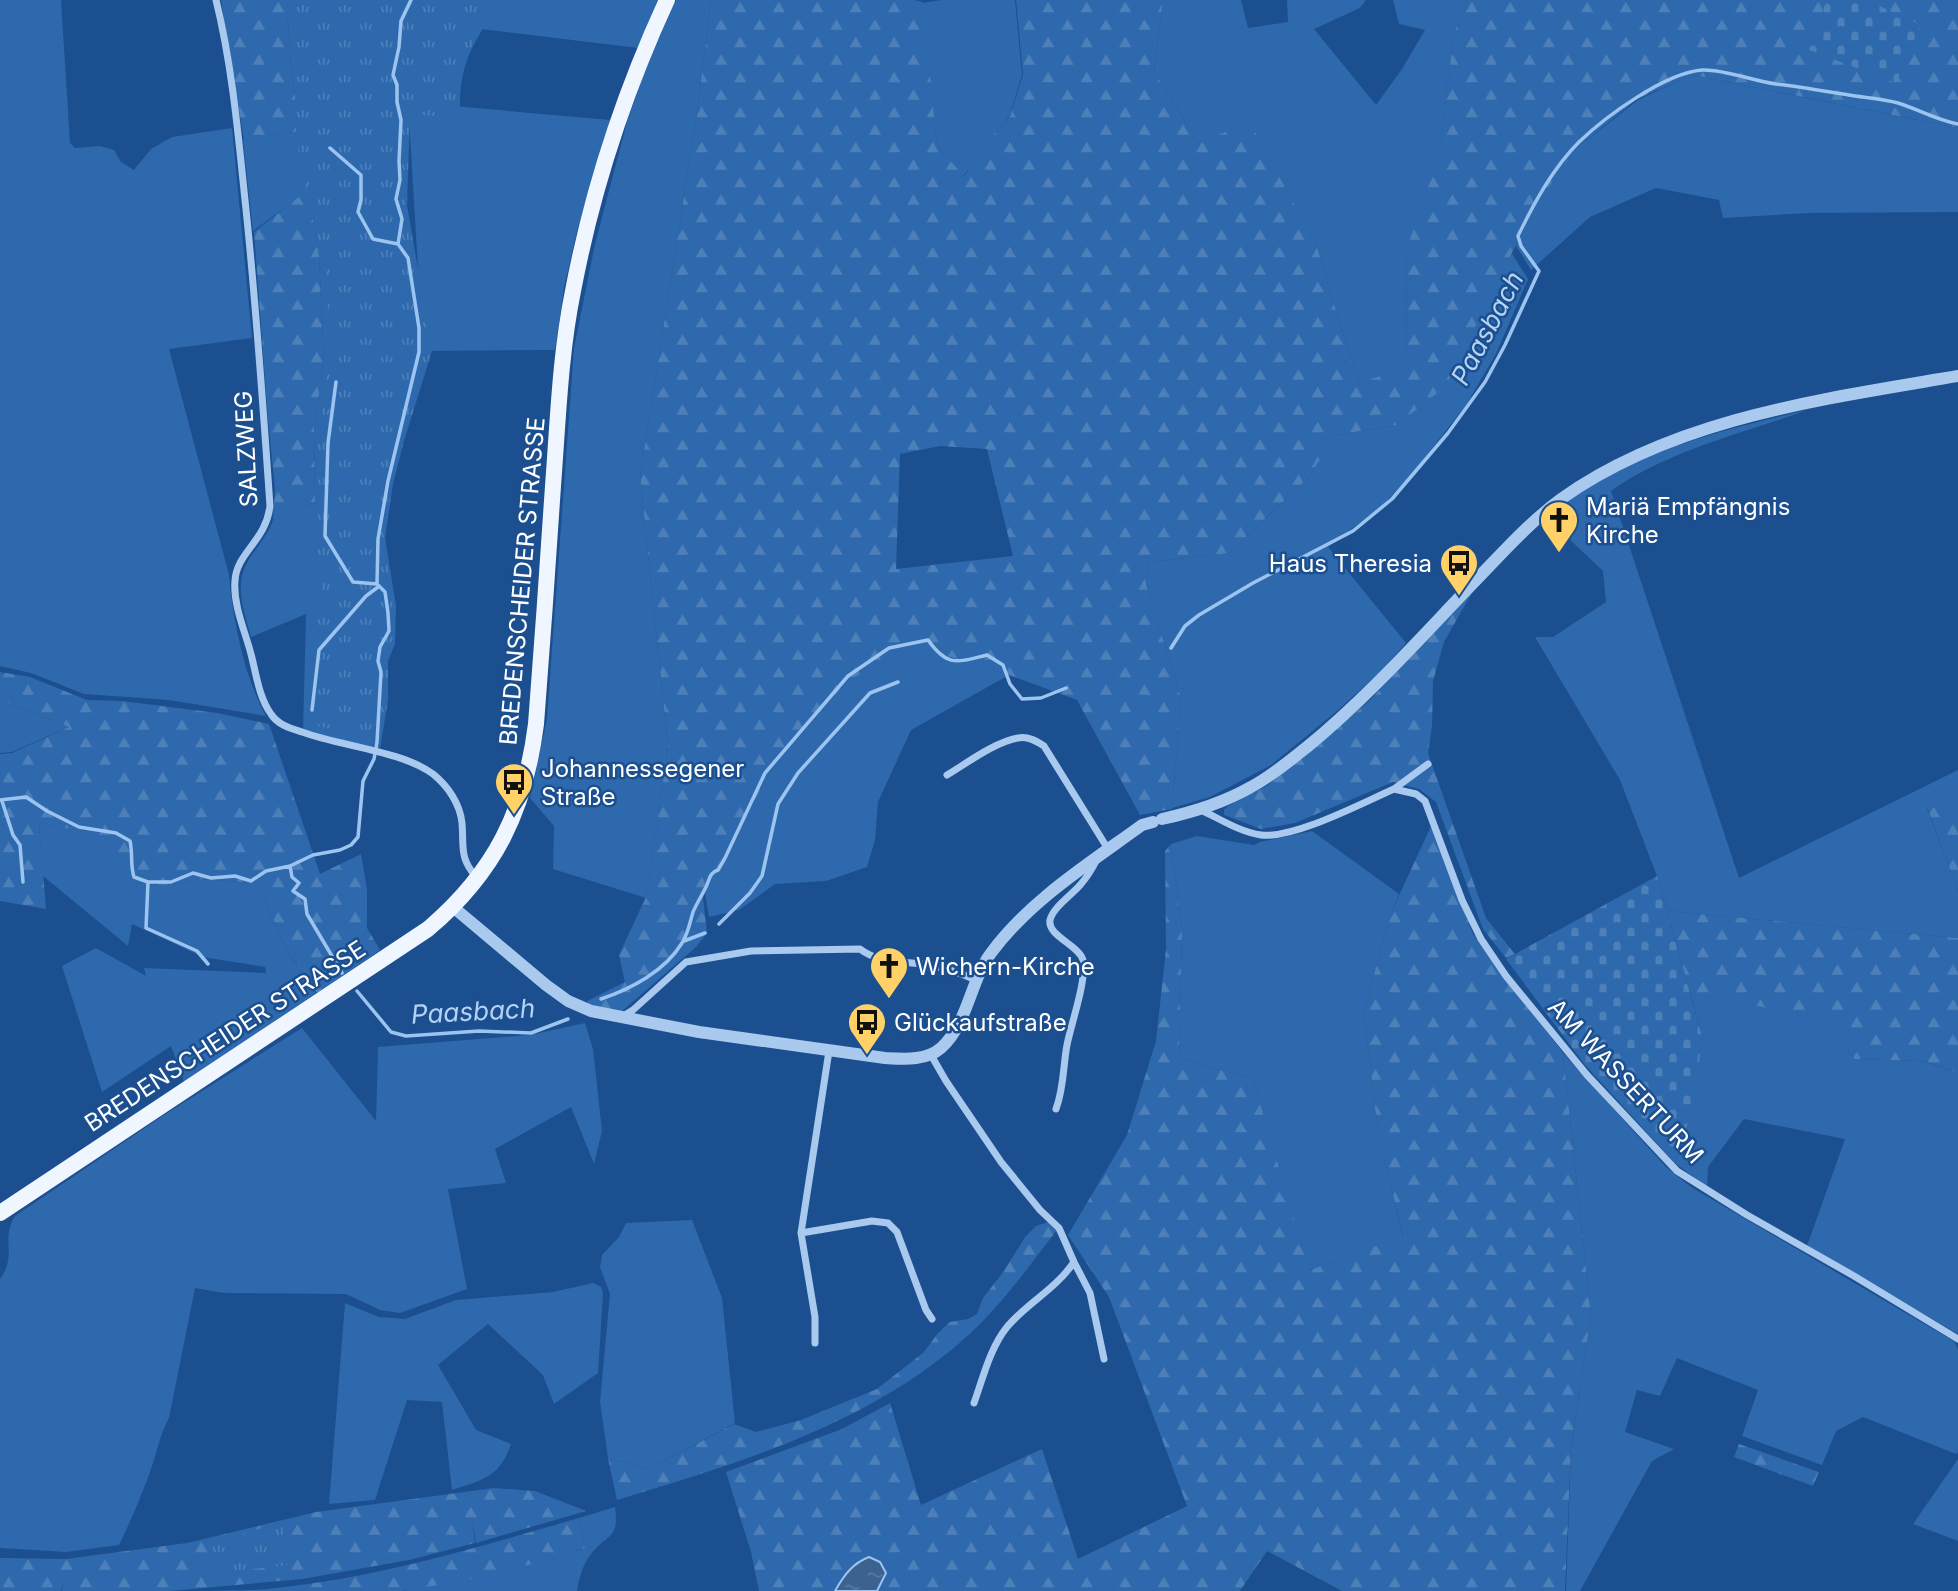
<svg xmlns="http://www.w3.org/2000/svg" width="1958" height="1591" viewBox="0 0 1958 1591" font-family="Inter,sans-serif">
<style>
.green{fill:#2e69ad}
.forest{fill:url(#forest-firs);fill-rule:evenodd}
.cemetery{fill:url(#cemetery-stones)}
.park{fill:url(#park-tufts)}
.water{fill:url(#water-ripples);stroke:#9cc4f0;stroke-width:2}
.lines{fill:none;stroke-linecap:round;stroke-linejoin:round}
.stream{stroke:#9cc4f0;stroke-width:3.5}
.minor{stroke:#a9c9ee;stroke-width:7}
.tertiary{stroke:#a9c9ee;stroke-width:12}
.primary{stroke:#f0f6ff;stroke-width:16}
.labels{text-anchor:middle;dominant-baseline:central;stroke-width:5;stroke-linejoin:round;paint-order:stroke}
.street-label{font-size:24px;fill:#fff;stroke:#1b4f8f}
.poi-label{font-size:24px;fill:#fff;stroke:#1b4f8f;text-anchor:start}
.water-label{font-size:26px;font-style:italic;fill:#b5d3f5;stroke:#1b4f8f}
</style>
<defs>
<pattern id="forest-firs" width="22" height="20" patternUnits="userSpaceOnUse" patternTransform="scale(1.75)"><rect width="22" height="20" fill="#2e69ad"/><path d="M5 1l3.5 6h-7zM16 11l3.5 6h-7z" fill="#4d80b9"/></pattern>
<pattern id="cemetery-stones" width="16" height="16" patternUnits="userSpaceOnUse" patternTransform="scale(1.75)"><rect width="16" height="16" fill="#2e69ad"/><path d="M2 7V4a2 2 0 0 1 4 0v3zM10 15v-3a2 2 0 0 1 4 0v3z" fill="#4d80b9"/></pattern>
<pattern id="park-tufts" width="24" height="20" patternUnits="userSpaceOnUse" patternTransform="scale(1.75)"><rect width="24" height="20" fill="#2e69ad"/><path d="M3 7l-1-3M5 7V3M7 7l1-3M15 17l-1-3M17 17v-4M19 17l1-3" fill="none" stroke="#4d80b9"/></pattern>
<pattern id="water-ripples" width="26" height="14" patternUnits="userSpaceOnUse" patternTransform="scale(1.75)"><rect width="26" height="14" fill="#3c6290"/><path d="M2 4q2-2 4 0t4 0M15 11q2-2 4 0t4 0" fill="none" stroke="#597aa1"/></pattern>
</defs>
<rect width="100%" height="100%" fill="#1b4f8f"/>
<path class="green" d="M0,0H61L70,143L75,148L100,146L114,150L121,162L134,170L151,149L172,137L232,128L252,338L169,349L229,575C233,621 244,676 266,716L169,700L84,694L31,673L0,666Z
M400,0L383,503L391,627L373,748L303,730L306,614L251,637C245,615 235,589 245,567C253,550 267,538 273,520L315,502L314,427L324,362L319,257L308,191L253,231L243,140L300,131L291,67L287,9Z
M430,0H659L638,48L440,24L430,104L610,120L577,231L564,288L555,350L423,351L408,102Z
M676,0H711L697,113L640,476L668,747L646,898L553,869L554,826L530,798L547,719L574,348L595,244L627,122L647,65Z
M941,0H1015L1022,75L1010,115L963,176L937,146L922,3Z
M1163,0H1241L1248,28L1288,22L1287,0H1366L1360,8L1314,29L1376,105L1402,69L1425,30L1399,24L1393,0H1468L1454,34L1439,157L1407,248L1406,369L1358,383L1316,244L1250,123L1198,143L1154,71Z
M1692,75L1958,128V212L1809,213L1723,218L1719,200L1656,188L1590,217L1531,270L1516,246L1537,202L1577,148L1638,100Z
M1512,254L1528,279L1496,354L1466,405L1411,475L1382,506L1328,547L1406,643L1379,673L1337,711L1271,765L1210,797L1172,808L1181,698L1146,584L1149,562L1229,553L1308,478L1336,435L1397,425Z
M1808,410C1746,432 1664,452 1611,491L1739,878L1958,770V811L1927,808L1958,891V938L1667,911L1657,876L1620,780L1535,637H1553L1606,602L1603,571L1547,518C1612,457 1723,429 1808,410Z
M919,646L1009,675L911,730L878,802L875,840L867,867L826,881L775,884L739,910L709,917L705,893L709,882L775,764L848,680Z
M0,700L69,727L12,752L0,753Z
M39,822L111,838L131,883L166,885L201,879L257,883L287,951L316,993L184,1082L171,1046L102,1092L62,966L96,948L146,976L144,968L266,973L265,967L203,957L132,924L128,946L43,876Z
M1312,831L1399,894L1390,915L1364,1012L1378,1132L1403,1237L1308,1270L1253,1079L1179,1058L1182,930L1171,844L1197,836L1254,845L1260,842Z
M1690,992L1831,1020L1854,1059L1923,1061L1958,1073V1334L1807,1246L1845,1139L1744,1119L1708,1167L1707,1187L1675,1163L1694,1102L1702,1036Z
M585,1023L593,1049L602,1131L594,1164L571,1107L495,1149L506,1183L448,1189L467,1289L400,1313L380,1310L346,1294L224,1293L195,1288L169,1418C160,1434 157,1452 151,1469C142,1495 131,1520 119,1545L66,1552L0,1548V1279C18,1254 0,1240 15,1216L164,1115L302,1028L376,1121L378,1047L530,1035Z
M1563,1053L1666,1167L1691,1187L1955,1342L1958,1350V1452L1956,1454L1863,1417L1836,1431L1822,1465L1742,1436L1758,1390L1677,1358L1660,1396L1637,1390L1625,1432L1674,1449L1652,1461L1580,1591H1566L1571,1448L1591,1316Z
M692,1220L722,1298L735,1423L649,1469L608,1458L600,1402L610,1294L600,1267L602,1255L619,1237L626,1223Z
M593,1283L601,1287L603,1293L598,1373L554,1404L543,1375L488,1324L438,1365L476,1430L511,1444C500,1477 483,1480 452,1490L442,1402L407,1400L375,1500L329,1504L345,1303L379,1317L405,1319L456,1300L553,1292Z
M1958,1459V1541L1913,1524Z
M615,1507C619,1540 609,1532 591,1554C583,1564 579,1578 577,1591H403L545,1561L585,1548L579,1518Z"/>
<path class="forest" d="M221,0H283L287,9L291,67L300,131L244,140Z
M711,0H914L923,2L937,146L964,176L985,145L1010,116L1023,75L1016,0H1163L1154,71L1198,143L1250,122L1316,244L1358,383L1406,368L1407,247L1439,156L1454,33L1468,0H1958V128L1693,75L1637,99L1577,148L1537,203L1445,387L1397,425L1336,435L1308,478L1229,553L1149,562L1146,584L1181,698L1172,809L1140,815L1077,700L1009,675L919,647L848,680L775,764L709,882L703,898L707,933L696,947L622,1011L591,1009L587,1001L625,982L619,955L646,897L668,747L640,476L697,113ZM940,446L987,449L1013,556L896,569L900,454Z
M308,190L319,256L324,362L314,427L315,502L273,520L275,489L268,419L254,232Z
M1473,591L1444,642L1433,681L1432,726L1428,753L1486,918L1515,954L1506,958L1483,929L1436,802L1419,789L1393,782L1295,823L1261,829L1224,815V810L1228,806L1268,785L1369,701Z
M0,672L30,677L87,700L122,701L217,713L269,724L320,874L361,854L367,889V928L380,950L317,993L287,951L257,883L201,879L167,885L130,883L110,838L39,822L46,909L0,901V754L12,753L69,727L0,700Z
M1927,807L1958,810V891Z
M1432,824L1473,934L1563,1053L1591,1316L1571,1447L1565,1591H1342L1267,1551L1240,1591H877L880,1586L841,1580L835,1591H759L751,1552L726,1472L842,1429L890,1403L921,1505L1042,1449L1078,1559L1187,1506L1109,1297L1068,1235L1127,1135L1156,1041L1166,949L1165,851L1171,844L1182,930L1179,1058L1253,1079L1309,1270L1403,1236L1378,1133L1364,1012L1390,915Z
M1667,911L1958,938V1073L1924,1061L1854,1059L1830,1020L1690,993Z
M1048,1222L1057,1230C1033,1261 1010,1293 983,1321C886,1419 746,1461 617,1500L608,1458L649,1469L734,1424L756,1432L801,1420L877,1389L924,1352L938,1333L950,1322L968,1319L977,1314L983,1298L1001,1275L1026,1236L1036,1226Z
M1739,1444L1819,1472L1813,1486L1734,1457Z
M494,1488L535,1491L586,1511L476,1543L472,1520L475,1543L409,1560L302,1579L169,1591H62L63,1581L61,1591H0V1558L66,1559L187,1543L316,1512Z
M579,1518L585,1548L545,1561L456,1582L402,1591H212C234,1590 255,1591 277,1588C380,1577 479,1547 579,1518Z"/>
<path class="cemetery" d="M1827,0H1866L1921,25L1896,83L1807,49Z
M1657,876L1702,1036L1695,1101L1675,1163L1585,1065L1506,959Z"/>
<path class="park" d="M281,0H500C473,46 458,61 460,118L410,114L407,205L432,351L404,441L393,484L385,538L396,606L395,644L388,661V700L380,749L358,735L309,724L311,685L314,666L312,649L321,586L314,529V505L318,483L316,463L330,344L326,275L302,175L296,130L294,35Z
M283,1521L288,1565L212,1574L209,1545Z"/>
<path class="water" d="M869,1557L880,1562L886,1573L877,1591H835C844,1575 853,1563 869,1557Z"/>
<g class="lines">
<path class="stream" d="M330,148L361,175V200L358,212L373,239L398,244
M336,382L328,443L325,536L353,582L377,584
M1171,648L1185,626L1199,615L1253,583L1353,531L1392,499L1448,433L1485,382L1505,345L1539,271L1521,246L1518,236C1534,203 1553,168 1579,142C1606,116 1665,73 1702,70C1724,69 1753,81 1776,84C1803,87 1829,92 1855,96C1869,98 1884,99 1898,103C1918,109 1936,120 1958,124
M312,710L319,650L366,596L378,587
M0,800L26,797L47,811L79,827L116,833L130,841C133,854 130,865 134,877L148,882H171L193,873L211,878L235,876L251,881L266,871L290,866L313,855L340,850L351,845L358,837L363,781L374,759L377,742L381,672L378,661L380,647L389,631L388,613L385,592L377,584L378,539L388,481L419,352V328L408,258L398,244L402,219L396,199L400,180L399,161L401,120L397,102V85L393,75L399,47L401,21L411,0
M2,801L13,835L20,845L23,882
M290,866L292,877L299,883L293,891L305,899L307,914L342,973
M148,882L146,928L197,951L208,964
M719,924L750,893L762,876L778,804L798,773L870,693L898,682
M684,941L705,933
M357,991L391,1032L406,1036L479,1031L531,1033L568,1019
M601,999C631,989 665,971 682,943C688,934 690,922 693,912C697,903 702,895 706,887C710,879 709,873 718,870L725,858L765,773L848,676L889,648L928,640C948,668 957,662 987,655L1003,665L1010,684L1022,699L1041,698L1066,688"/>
<path class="minor" d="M216,0C232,65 238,133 245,200C256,302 263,404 270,506C266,541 236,553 235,581C233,605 245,631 251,654C256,673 259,698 271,714C278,725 290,728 302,732C340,746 402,751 433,774C448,786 460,804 462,823C464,847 459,857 476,877
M947,775C967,763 995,742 1018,738C1028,736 1036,741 1044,746L1108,849
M1394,789L1428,764
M1201,810C1220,819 1240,832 1261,835C1294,839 1362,803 1394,789L1416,794L1425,801L1462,900L1481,939L1506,976L1587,1075L1677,1171L1747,1215L1854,1276L1958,1339
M622,1017L633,1010L686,962L751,951L860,949C879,964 906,961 929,965C945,968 961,973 976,980
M931,1055L946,1081L1001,1162L1040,1210L1059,1228L1074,1262C1055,1290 1027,1303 1007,1327C990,1348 983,1378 974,1403
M1056,1109C1064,1088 1063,1066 1067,1045C1071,1024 1087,980 1083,960C1079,945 1047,936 1050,920C1053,907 1073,894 1081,884C1087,877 1092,869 1096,861
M801,1233L872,1221L888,1223L897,1232L926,1310L932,1319
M1074,1262L1090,1293L1104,1359
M815,1343V1317L801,1233L829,1051"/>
<path class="tertiary" d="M1162,819C1194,812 1223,803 1251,787C1272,776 1289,761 1307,747C1369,696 1421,637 1477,579C1504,551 1530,522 1561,499C1675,418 1824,399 1958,376
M453,907L546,985L568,1001L591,1011L699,1032L885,1058C904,1059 926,1061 941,1048C968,1024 970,981 991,953C1030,900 1090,863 1142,825L1153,822"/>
<path class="primary" d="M0,1213L428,929C495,872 525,811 536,724C542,645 548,565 553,486C558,421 560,355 573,291C592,191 624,93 667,0"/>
</g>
<defs>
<symbol id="church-pin" viewBox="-11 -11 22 30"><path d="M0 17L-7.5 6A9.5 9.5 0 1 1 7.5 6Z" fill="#ffd166" stroke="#1b4f8f"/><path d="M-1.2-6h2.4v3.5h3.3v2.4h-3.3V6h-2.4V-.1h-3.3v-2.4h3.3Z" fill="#111"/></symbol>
<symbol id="bus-pin" viewBox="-11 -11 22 30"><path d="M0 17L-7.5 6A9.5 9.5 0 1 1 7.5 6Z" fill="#ffd166" stroke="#1b4f8f"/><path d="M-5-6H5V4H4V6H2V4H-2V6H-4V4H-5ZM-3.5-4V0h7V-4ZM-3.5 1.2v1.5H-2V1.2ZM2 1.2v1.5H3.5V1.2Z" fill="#111"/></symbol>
</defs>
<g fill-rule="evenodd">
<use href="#church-pin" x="1537" y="498" width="44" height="60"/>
<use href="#bus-pin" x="1437" y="541" width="44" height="60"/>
<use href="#bus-pin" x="492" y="760" width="44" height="60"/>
<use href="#church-pin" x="867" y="944" width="44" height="60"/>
<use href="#bus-pin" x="845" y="1000" width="44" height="60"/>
</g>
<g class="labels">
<g class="street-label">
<text transform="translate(246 449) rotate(-93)">SALZWEG</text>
<text transform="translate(522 581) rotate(-85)">BREDENSCHEIDER STRASSE</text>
<text transform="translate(225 1036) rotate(-33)">BREDENSCHEIDER STRASSE</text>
<text transform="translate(1626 1081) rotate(47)">AM WASSERTURM</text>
</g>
<g class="poi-label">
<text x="1586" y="506">Mariä Empfängnis<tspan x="1586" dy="28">Kirche</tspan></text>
<text x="1432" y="563" text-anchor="end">Haus Theresia</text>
<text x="541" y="768">Johannessegener<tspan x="541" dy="28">Straße</tspan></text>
<text x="916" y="966">Wichern-Kirche</text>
<text x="894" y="1022">Glückaufstraße</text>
</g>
<g class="water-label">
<text transform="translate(1487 328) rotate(-62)">Paasbach</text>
<text transform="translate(473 1011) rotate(-3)">Paasbach</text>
</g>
</g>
</svg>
